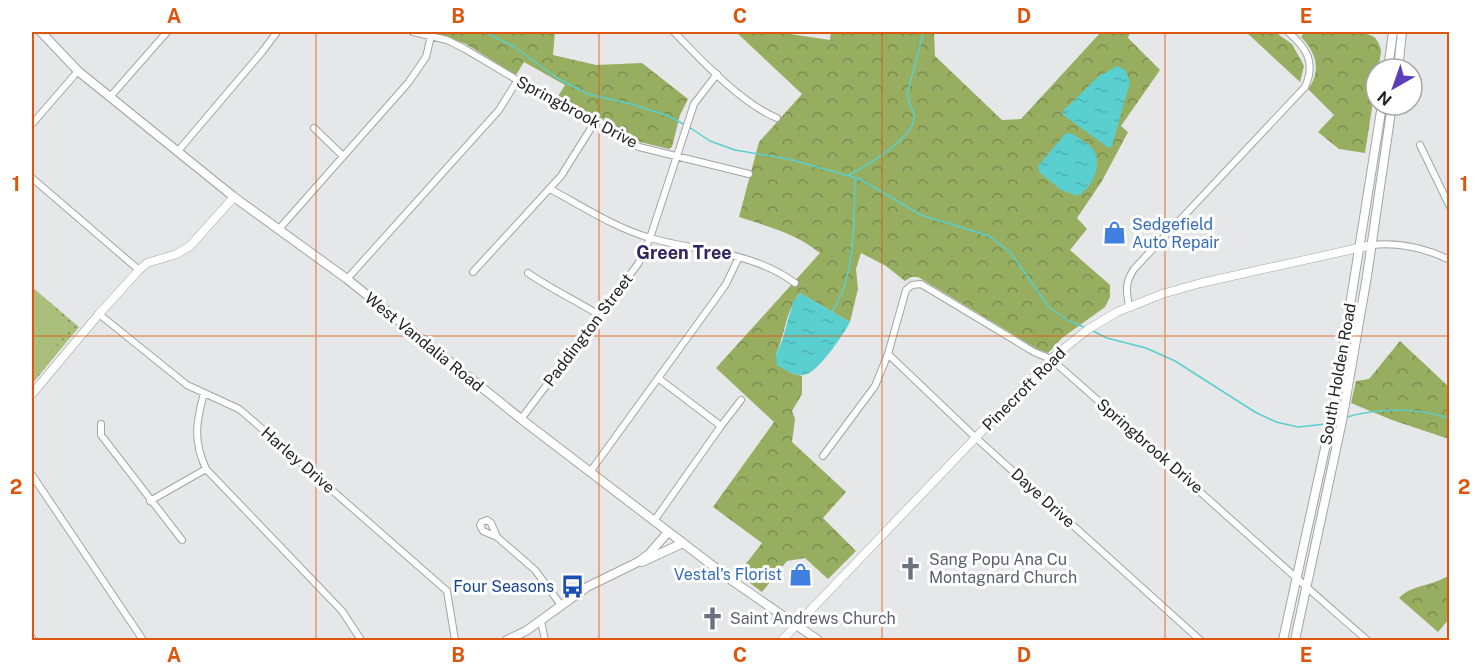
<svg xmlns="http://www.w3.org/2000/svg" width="1481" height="672" viewBox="0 0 1481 672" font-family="'Public Sans',sans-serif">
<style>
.grass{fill:url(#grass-dots)}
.forest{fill:url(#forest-crowns)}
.pitch{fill:#abbf7d}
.water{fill:url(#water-ripples)}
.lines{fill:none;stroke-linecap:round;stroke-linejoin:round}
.stream{stroke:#59cfcf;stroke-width:1.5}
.minor-casing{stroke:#a3a4a5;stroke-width:8}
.tertiary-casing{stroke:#a3a4a5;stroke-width:9}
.secondary-casing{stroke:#a3a4a5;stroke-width:10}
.minor{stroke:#fff;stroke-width:6}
.tertiary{stroke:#fff;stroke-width:8}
.secondary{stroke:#fff;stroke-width:8}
.grid{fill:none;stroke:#de560d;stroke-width:1.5;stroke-opacity:0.55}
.labels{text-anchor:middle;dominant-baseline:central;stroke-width:6;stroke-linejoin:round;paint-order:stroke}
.street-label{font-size:16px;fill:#242425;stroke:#fff}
.shop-label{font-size:16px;fill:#366cbe;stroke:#fff;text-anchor:start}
.worship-label{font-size:16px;fill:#5b616d;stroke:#fff;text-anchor:start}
.transit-label{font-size:16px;fill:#164399;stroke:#fff;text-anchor:end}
.neighbourhood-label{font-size:18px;font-weight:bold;fill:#312560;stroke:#fff}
.neatline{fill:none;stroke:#de560d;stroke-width:2}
.grid-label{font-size:20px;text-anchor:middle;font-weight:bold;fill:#de560d}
</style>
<defs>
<pattern id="grass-dots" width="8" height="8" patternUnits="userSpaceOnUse" patternTransform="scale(1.5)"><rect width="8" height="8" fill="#abbf7d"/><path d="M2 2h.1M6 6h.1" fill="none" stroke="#8b9b66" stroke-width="1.8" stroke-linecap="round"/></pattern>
<pattern id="forest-crowns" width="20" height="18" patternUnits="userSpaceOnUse" patternTransform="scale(1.5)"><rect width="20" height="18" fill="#97ad60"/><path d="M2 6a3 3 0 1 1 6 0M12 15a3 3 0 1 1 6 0" fill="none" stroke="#7b8d4f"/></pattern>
<pattern id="water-ripples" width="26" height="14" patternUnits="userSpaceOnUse" patternTransform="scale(1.5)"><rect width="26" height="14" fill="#59cfcf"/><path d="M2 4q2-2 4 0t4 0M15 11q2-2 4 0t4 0" fill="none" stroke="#4db2b2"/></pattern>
</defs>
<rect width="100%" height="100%" fill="#e6e7e8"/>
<path class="grass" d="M32,287L79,327L32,384Z"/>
<path class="forest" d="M433,32H555L553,55L596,65L642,63L688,99L680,115L672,147L669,149L636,141L557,98L565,85L524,62L516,75L466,44Z
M736,32H776L830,40L831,32H934L935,56L1002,120L1021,119L1101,32H1130L1128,38L1160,70L1121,126L1128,132L1102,181L1077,218L1087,229L1070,250L1110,285V297L1105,307L1062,338L1048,353L1037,349L918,277H911L905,281L886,266L861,253L856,269L858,289L850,322L800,293C786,309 785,335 776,354L791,373L802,376V394L792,411L795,419L792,442L846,492L823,518L856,551L828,579L805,558L787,561L762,592L738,574L762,543L713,507L774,422L716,368L820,253C795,233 769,227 739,217L759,142L802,94Z
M1246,32H1275L1292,44L1304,66L1300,82Z
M1305,32C1320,31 1362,29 1374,37C1377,39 1380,46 1381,50C1381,55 1379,63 1378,69H1376V82L1365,153L1339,149L1318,132L1334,115L1308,89C1322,71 1316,52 1301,37Z
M1400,341L1449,387V439L1392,420L1351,403L1356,381L1369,379Z
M1449,575V619L1438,632L1399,598C1412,584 1434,586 1449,575Z"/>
<path class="pitch" d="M32,292L69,324V331L32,374Z"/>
<path class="water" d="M1117,66L1125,70L1130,82L1112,146L1109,148L1063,115V111L1099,76Z
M1066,133C1072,133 1074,135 1079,138C1084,142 1091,145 1094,151C1103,166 1091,190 1077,196L1061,190L1039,172L1038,166Z
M800,293L850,322C844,334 817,374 804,375C794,376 785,370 777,365L776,354L782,341L793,302Z"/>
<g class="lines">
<path class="stream" d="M485,32L513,46L559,79L588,94L631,104L669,116L685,125
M689,127L710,141L735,150L788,159L860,179L921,215L989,236L1010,252L1049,307L1069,321L1084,327
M849,175C866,166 914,138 914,118C914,108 905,100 908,91C913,71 919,52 923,32
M831,313C856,280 854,217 855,178
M1091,330L1107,338L1146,348L1175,361L1255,412L1276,422L1298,427L1326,424
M1347,417C1380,408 1418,407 1450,419"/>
<defs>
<path id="minor" d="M413,32L447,40L465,49L593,125L639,147L749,174
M674,32C701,60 742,104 777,118
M110,97L167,32
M32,124L78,71
M314,128L343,156
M1420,145L1450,207
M178,151L262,52L277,32
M32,178L139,270
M550,189C582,206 615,228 650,238C700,252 752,251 795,283
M279,229L408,83L426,57L431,36
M1372,245C1399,242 1425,248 1450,260
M473,272L561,176L593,125
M528,273C551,289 575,300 599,315
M347,279L499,110L517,81
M1129,306C1126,290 1125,283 1134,269L1305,87C1316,63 1307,48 1288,32
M99,314L187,385L239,409L252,420L447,591L455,640
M888,354L975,437L1200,640
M658,378L721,426
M204,393C196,422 193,441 206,469L342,611L361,640
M521,419L638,264L650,238L694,104L717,74
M101,424V435L182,540
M823,456L875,386L888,354L906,290L912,285L921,284L1034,352L1051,359C1157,452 1261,548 1367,640
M590,472L714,301L726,284L739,257
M32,475L143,640
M150,501L206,469
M654,521L721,426L741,400
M497,537L483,531L480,525L482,522L487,520L491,523L497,537L535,570L561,605
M541,621L545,640
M32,638L33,640"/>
<path id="tertiary" d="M32,394L99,314L139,270L147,263L177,254L190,246L234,197
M782,640L1051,359L1087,330L1117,312L1162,294L1201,283L1372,245"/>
<path id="secondary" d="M41,32L78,71L234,197L347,279L521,419L734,582L818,640
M1388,69L1393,32
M1398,69L1402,32
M642,562L683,543
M507,640L526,631L587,587L638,562L649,554L668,532
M1283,640L1333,412L1382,105
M1295,640L1342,421L1367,276L1392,105"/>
</defs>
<use href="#minor" class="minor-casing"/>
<use href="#tertiary" class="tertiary-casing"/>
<use href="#secondary" class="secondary-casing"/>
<use href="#minor" class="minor"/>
<use href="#tertiary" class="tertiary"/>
<use href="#secondary" class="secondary"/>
</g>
<path class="grid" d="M316,32V640M599,32V640M882,32V640M1165,32V640M32,336H1450"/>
<defs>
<symbol id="shop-bare" viewBox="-9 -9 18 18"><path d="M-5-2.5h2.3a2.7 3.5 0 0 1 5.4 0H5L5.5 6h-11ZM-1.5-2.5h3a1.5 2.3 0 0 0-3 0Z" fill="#3f7fe0" stroke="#fff" stroke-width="2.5" paint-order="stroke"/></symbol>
<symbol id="church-bare" viewBox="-9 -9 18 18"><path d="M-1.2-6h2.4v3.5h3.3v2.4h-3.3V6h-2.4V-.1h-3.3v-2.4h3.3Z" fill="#6b7280" stroke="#fff" stroke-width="2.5" paint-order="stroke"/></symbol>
<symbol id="bus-bare" viewBox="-9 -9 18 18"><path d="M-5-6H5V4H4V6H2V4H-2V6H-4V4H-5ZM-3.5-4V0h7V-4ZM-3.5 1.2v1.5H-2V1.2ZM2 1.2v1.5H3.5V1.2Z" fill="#1a4fb4" stroke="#fff" stroke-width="2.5" paint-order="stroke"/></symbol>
</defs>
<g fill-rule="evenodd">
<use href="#shop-bare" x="1098" y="216" width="33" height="33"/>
<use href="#church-bare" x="894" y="552" width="33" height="33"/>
<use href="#shop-bare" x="784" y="558" width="33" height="33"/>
<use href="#bus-bare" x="556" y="570" width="33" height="33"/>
<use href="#church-bare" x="696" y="602" width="33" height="33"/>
</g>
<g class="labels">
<g class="street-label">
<text transform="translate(577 112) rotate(28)">Springbrook Drive</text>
<text transform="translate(588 330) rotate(-53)">Paddington Street</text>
<text transform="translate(424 342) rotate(39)">West Vandalia Road</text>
<text transform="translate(1338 374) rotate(-80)">South Holden Road</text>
<text transform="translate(1024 389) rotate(-45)">Pinecroft Road</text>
<text transform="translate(1150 446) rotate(41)">Springbrook Drive</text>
<text transform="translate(298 460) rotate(41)">Harley Drive</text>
<text transform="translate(1043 498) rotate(42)">Daye Drive</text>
</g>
<g class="shop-label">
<text x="1132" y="224">Sedgefield<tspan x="1132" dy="18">Auto Repair</tspan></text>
<text x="782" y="574" text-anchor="end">Vestal's Florist</text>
</g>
<g class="worship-label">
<text x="929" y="559">Sang Popu Ana Cu<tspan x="929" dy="18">Montagnard Church</tspan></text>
<text x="730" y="618">Saint Andrews Church</text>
</g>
<g class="transit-label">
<text x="554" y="586">Four Seasons</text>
</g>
<g class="neighbourhood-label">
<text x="684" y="252">Green Tree</text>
</g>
</g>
<rect width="1481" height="672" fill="none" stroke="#ffffff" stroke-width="66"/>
<g transform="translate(1394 87) rotate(220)"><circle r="28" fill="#ffffff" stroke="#a7a7a8" stroke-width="1.5"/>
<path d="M0-4.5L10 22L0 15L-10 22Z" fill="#5c3fb8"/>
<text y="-9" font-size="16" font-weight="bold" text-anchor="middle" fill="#242425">N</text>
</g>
<rect x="33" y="33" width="1415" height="606" class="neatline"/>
<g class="grid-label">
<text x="174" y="23">A</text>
<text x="458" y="23">B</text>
<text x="740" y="23">C</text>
<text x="1024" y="23">D</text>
<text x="1306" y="23">E</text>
<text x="16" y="191">1</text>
<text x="1464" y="191">1</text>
<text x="16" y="494">2</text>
<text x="1464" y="494">2</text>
<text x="174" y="662">A</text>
<text x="458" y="662">B</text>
<text x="740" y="662">C</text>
<text x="1024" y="662">D</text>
<text x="1306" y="662">E</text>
</g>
</svg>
